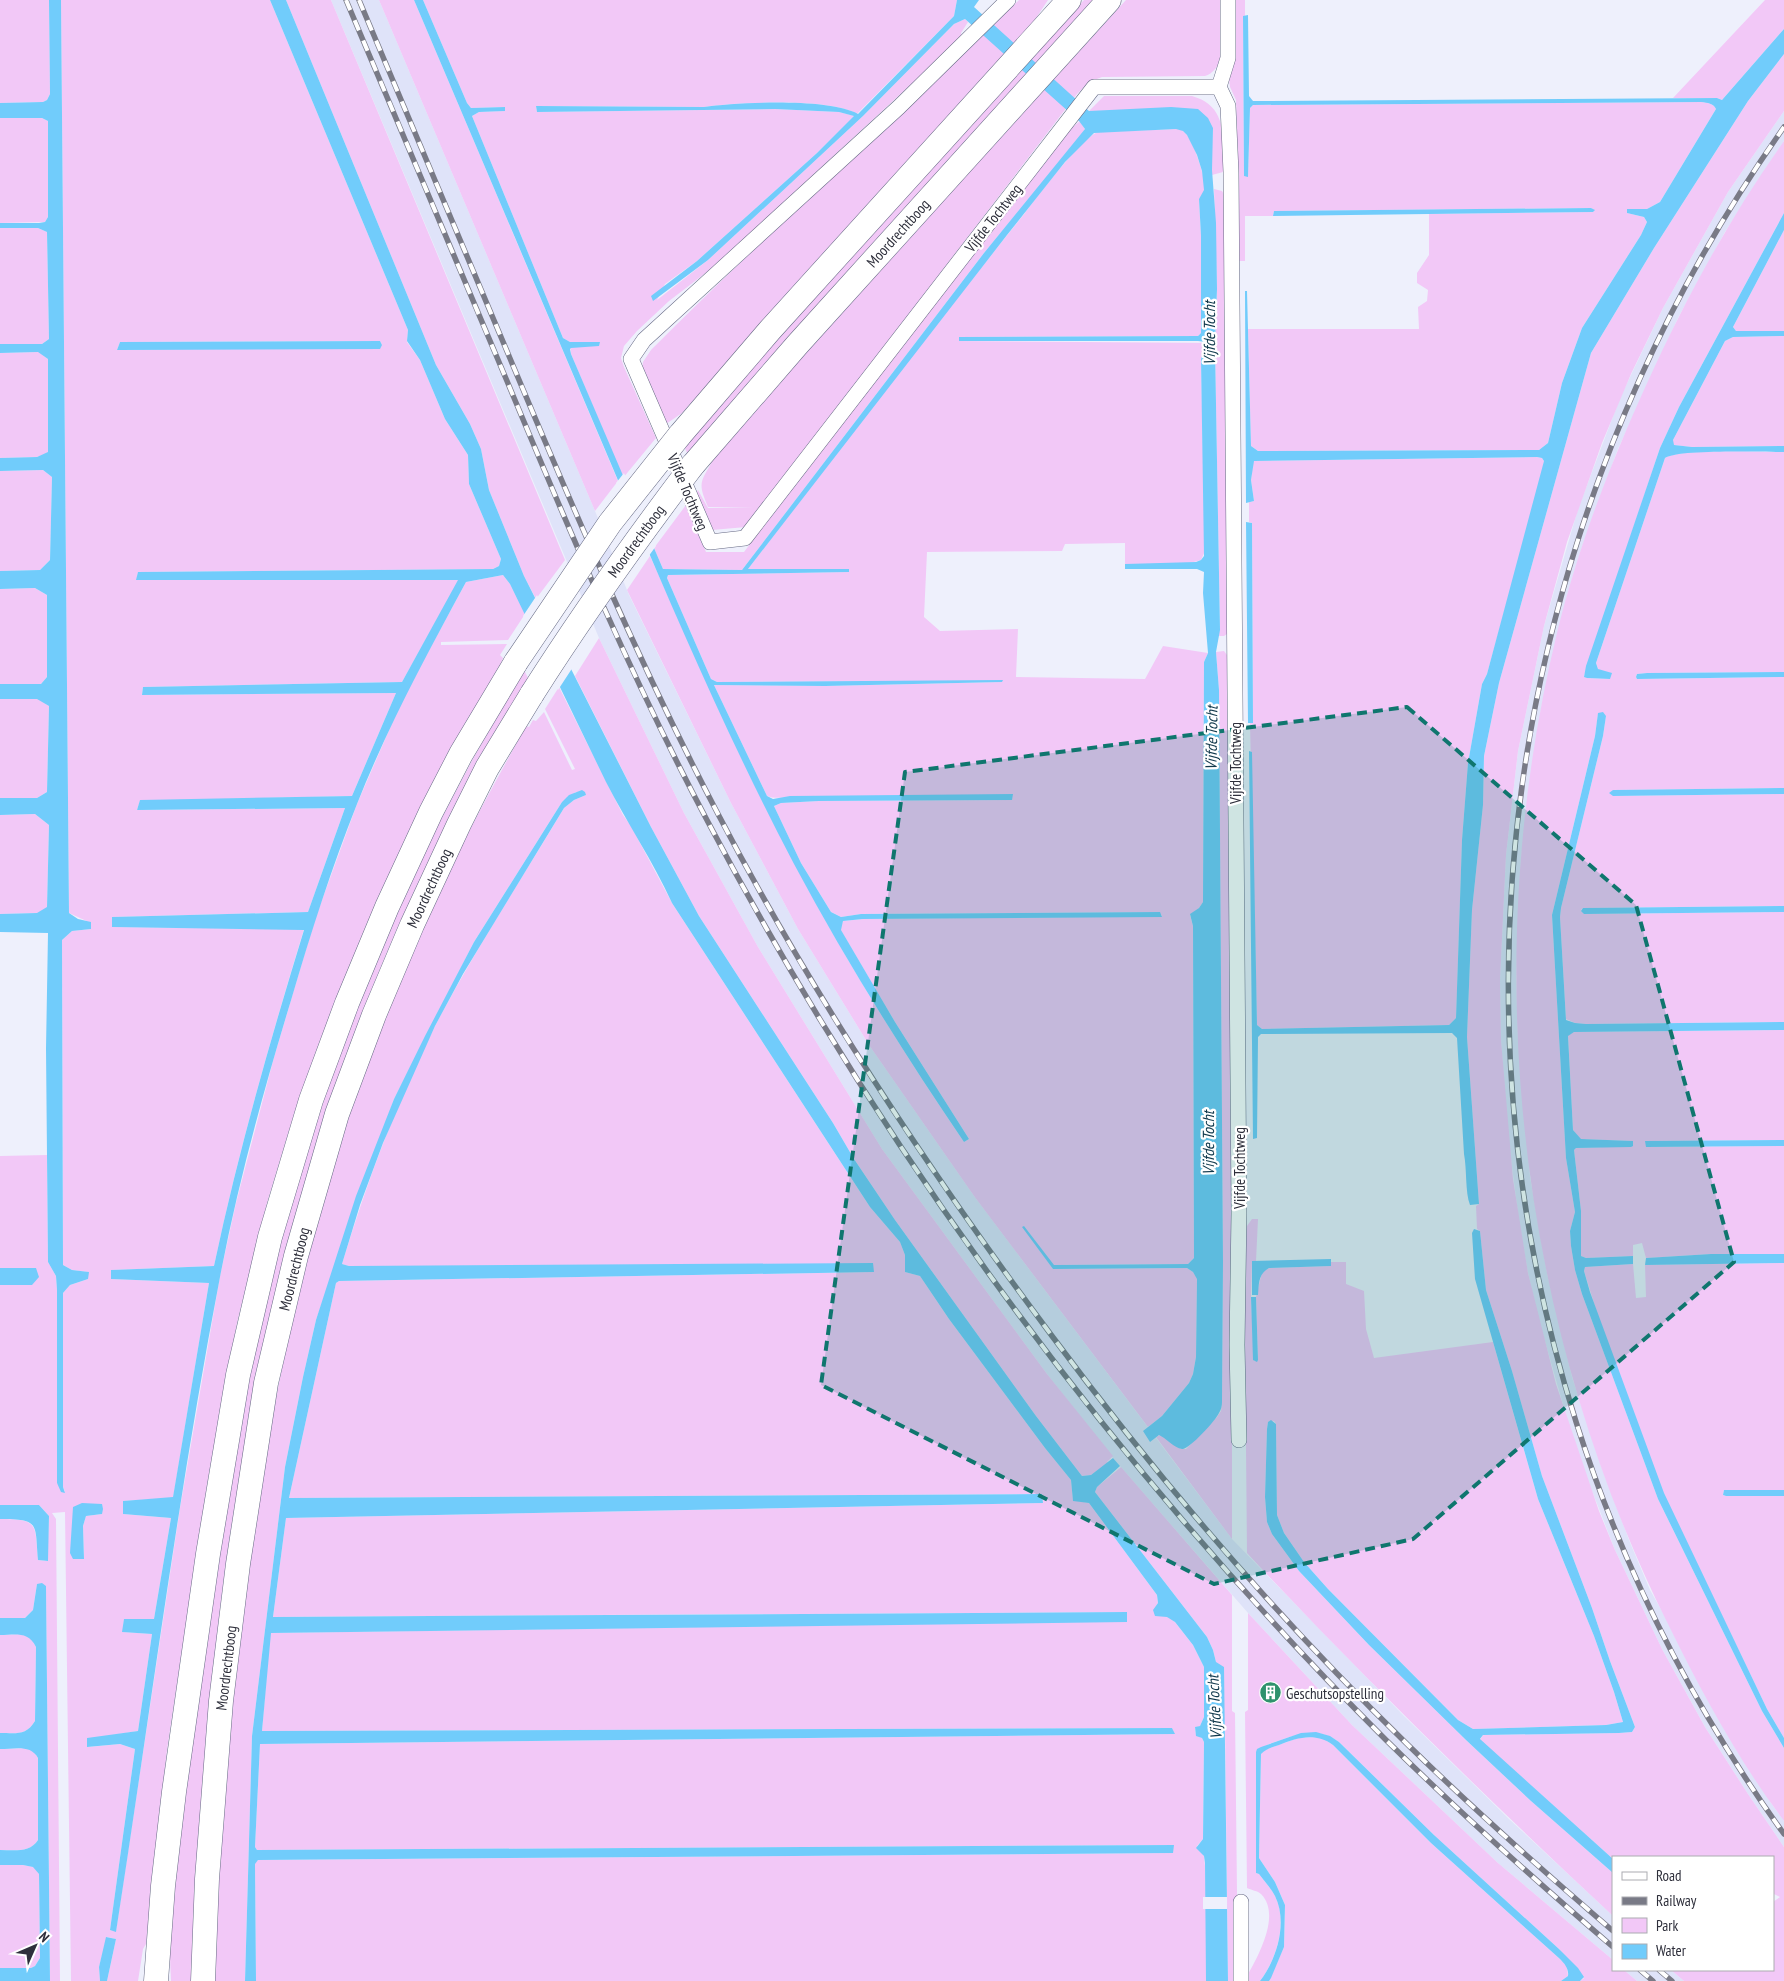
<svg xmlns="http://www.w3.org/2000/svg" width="1784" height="1981" viewBox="0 0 1784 1981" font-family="'PT Sans Narrow',sans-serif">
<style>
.built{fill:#dfe3f9}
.green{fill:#f2c8f7;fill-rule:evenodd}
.water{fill:#71ccfb}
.pier{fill:#eef0fc}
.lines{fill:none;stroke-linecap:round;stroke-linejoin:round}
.minor-casing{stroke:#656983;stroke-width:16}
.primary-casing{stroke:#656983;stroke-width:25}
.minor{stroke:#fff;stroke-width:15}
.primary{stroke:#fff;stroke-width:24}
.rail-casing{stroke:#797a86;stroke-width:5.5}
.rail{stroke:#fff;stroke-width:4;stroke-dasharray:11;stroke-linecap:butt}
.primary-bridge-casing{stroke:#656983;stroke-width:25;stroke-linecap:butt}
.primary-bridge{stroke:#fff;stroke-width:24}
.marked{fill:#0f766e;fill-opacity:0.2;stroke:#0f766e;stroke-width:4;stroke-dasharray:10 6;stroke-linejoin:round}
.labels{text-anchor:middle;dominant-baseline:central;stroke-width:4.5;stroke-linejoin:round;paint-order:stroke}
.street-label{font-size:15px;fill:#2e2f3b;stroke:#fff}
.poi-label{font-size:15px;fill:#2e2f3b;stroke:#fff;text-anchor:start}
.water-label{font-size:16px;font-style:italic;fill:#10394c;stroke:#fff}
</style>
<rect width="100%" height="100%" fill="#eef0fc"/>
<path class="built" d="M331,0H379L595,511L629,595L731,803L798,929L869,1045L974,1196L1232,1539L1404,1716L1509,1819L1613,1916V1960L1498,1863L1352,1725L1248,1613L1113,1458L1047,1374L882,1149L758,947L684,813L599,638Z
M1784,111V141L1725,232L1679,316L1618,449L1582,547L1568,592L1542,704L1534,752L1521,858L1516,977L1518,1040L1530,1177L1547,1273L1572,1377L1601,1466L1631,1545L1650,1590L1771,1803L1784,1821V1847L1748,1794L1705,1727L1662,1649L1615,1550L1585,1473L1568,1422L1540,1324L1528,1273L1519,1221L1508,1136L1501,1040L1500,980L1506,855L1518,751L1544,626L1578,509L1620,398L1663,308L1728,192Z
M1624,1970H1671L1684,1981H1637Z"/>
<path class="green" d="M0,0H49L50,94L47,100L43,102L0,103Z
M61,0H270L408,330L407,342L420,360L445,419L468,455L469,484L501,559L499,566L493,569L138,572L137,580H459L402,682L143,687L142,695L396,693L352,796L140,801L137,810L345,808L308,912L112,917V927L304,929C270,1041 238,1152 214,1266L111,1270V1279L209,1283L173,1498L123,1501V1514L171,1518L154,1619H124L123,1632L152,1634L138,1731L87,1739L88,1747L120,1744L135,1749L110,1930L116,1931L180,1508L220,1276L236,1203L273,1061L314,922L357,804L403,698L466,582L503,575L510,584L525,614L508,640L441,642V645L507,644L500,655L503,658L498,671L406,841L367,923L321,1038L295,1111L267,1203L237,1323L207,1485L167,1750L146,1944L143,1949L138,1981H107L116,1939L107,1937L99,1967L100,1981H71L65,1512L52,1513L56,1519L60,1981H50L46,1586L37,1584L33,1610L25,1618H0V1519C39,1519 35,1524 38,1560L47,1561L49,1516L39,1505H0V1285H32L36,1268H0V1156L47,1155L48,1262L56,1276L57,1290V1483L65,1492L63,1487V1293L70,1285L88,1279V1272L72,1270L63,1265L62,940L72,931L91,929V923L69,913ZM380,341L382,345L117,350L120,342ZM73,1507L102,1514L86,1516L83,1526L84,1558Z
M286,0H331L565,560L536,599L524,576L489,490L481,449L470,424L436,365Z
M379,0H414L618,481L595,511Z
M423,0H957L954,16L857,114C831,98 737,102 704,107L536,106L537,112L775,109L839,112L855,116L817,153L697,261L665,284L657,300L708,260L776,197L863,116L954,24L965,19L968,22L961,33L962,37L716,265L669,301L637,331L624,346L621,358L624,367L656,438L623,478L571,354L570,342L563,338L472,116L479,112L505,111V107L471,108L467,103Z
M1019,0H1048L1032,24L682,413L666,424L642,371L643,362L651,350C770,230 898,119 1019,0Z
M1084,0H1095L688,455L684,446L773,343Z
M1126,0H1223C1223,22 1231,67 1205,76L1102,77L1089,82L1077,94L746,527L712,530L696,494L698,490L708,508H754L708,507C697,482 701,482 713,460L819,337Z
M1233,0H1245V16H1243L1244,176H1248L1250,108L1253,105L1701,102C1708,103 1713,103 1716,109L1660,202L1647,209L1627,213L1644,217L1647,222L1641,235L1582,328L1562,383L1548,443L1539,450L1258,451L1251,446L1248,329H1419L1418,307L1427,301L1428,290L1417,283V273L1429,255V214L1593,212L1594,210L1591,208L1274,211L1273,216H1245V261H1236L1238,172L1236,100L1230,87L1229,79Z
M1765,0H1784V29L1722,100L1717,98H1673Z
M1784,54V111L1728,192L1663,308L1631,374L1602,443L1567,542L1544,626L1518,751L1506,855L1500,980L1501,1040L1513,1179L1528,1273L1556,1384L1599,1511L1615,1550L1662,1649L1705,1727L1748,1794L1784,1847V1981H1684L1671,1970H1773V1902L1780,1897L1774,1894L1773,1895V1857H1613V1859L1480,1740L1483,1735L1619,1733L1632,1732L1635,1727L1610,1661L1592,1608L1542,1476L1512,1371L1486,1290L1480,1231L1477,1229L1476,1206L1479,1204L1467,1037L1472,910L1483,805L1484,756L1499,683L1591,353L1654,248L1748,101Z
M1104,96H1192C1230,107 1222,140 1223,172L1212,175L1210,170L1213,128L1089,111Z
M0,118H42L48,121V217L45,222L0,223Z
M1080,121L1085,129L1082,134L984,253L742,570L663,569L654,548L686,505L706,552H744L1064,134Z
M1176,129C1178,129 1181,129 1183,131C1194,138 1204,178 1207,190L1199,199L1201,236V333L1198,336L960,337L959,339V341L1215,343L1217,289L1214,189L1222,191L1226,198L1227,634L1224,636H1218L1220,629L1215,347L1205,348L1201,359L1205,551L1201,560C1183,567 1145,564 1125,564V543L1065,544L1062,551L927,552L924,617L940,631L1018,629L1016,677L1145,679L1163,646L1208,653L1204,662L1203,902L1199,908L1190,915L1193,926L1194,1258L1188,1264L1053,1265L1024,1226L1053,1269L1187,1268L1193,1272L1197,1278L1196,1357L1193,1374L1189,1383L1162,1416L1148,1427L974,1196L869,1045L798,929L731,803L627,590L650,556C697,660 741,764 795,864C845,960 903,1052 964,1142L969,1139L895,1022L840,929L843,921L863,919L1162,916L1159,912L861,914L841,917L831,912L801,863L774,806L781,803L819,801L1012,800C945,798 879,796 812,796C801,796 774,800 767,796L714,685L825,686L1002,682V681L717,682L711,679L667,578L668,575L849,572V569H748C839,450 931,330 1025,213C1037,197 1083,136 1098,132Z
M1784,141V213L1679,407L1660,448L1584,676L1587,678L1610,679L1598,669L1596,663L1665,458C1678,448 1763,452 1784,452V672L1647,673L1637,674L1636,677L1637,679L1784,677V788L1613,790L1614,796L1784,794V906L1583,908L1581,910L1584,914L1784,912V1022L1586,1024L1575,1023L1566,1019L1560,917L1561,908L1603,736L1606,716L1598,714L1595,736L1552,915L1566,1158L1575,1212L1570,1231L1571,1246L1575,1270L1582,1294L1658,1499L1762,1711L1784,1748V1821C1739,1761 1703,1695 1670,1628C1516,1323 1476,960 1558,629C1582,532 1620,440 1662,351C1697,278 1737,207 1784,141Z
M0,228H38L47,232L49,339L42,344H0Z
M1784,230V331H1736L1733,327Z
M1784,336V446L1692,447L1673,445V440L1725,341L1733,337Z
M39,352L48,359V453L37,457L0,458V353Z
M1537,457L1542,458L1544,461L1543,471L1487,674L1482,684L1468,763L1462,840L1456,1018L1449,1025L1262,1029L1257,1025L1250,723L1253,722L1252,523L1249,522V502L1254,501L1251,480L1253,461Z
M43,470L52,477L50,560L40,570L0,571V471Z
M35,588L47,595V677L41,684H0V589Z
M599,638L684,813L758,947L882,1149L1047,1374L1113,1456L1107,1462L1108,1463L1091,1475L1082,1476L1036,1416L895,1220L854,1159L833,1123L699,916L651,827L575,676Z
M1224,651L1227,655L1235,1434L1232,1438V1539L1156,1437L1160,1435L1181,1449H1186L1217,1417L1221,1411L1222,1402L1223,1262L1219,690L1216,652Z
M524,670L529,680C498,735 464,790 436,847C405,908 378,971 354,1035C302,1172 268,1313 243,1457C232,1520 222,1583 216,1647C206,1758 200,1870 192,1981H171L169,1935L180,1824L205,1645L248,1377L286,1215L346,1033L385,937L428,844L474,757Z
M559,687L623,815L631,826L672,903L870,1207L900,1242L905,1255V1272L920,1276L949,1319L1045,1448L1071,1480L1073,1500L1089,1503L1157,1595L1158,1603L1156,1608L1175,1622L1193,1645L1204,1667V1717L1200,1726L1195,1728L1196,1735L1202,1738L1204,1742L1203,1839L1197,1846L1204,1856L1206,1876V1981H256L255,1863L258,1860L1173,1853V1845L257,1850L255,1847L260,1744L1174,1734L1172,1728L262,1731L270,1633L1127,1621L1126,1612L273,1617L286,1518L1043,1503L1042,1494L289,1498L336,1283L339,1281L874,1272L349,1266L342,1264C367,1182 397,1100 436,1024C475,950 521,880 564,808L574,800L586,795L576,792L562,802L474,942L394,1099L316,1320L303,1377L285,1467L252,1736L245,1981H213C215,1907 222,1832 228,1758C247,1529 284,1300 360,1083C389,1003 422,923 461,847C482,806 504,766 526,726L529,727L533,720L536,721L544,712L572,770L575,769L545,709Z
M37,698L49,706L47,792L37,798H0V699Z
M35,814L49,825L47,908L38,913L0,914V815Z
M1784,1030V1140L1646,1141V1147L1784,1146V1254H1711L1646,1258L1642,1243L1633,1245V1256L1586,1258L1581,1256V1211L1574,1150L1576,1148L1633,1146V1141L1580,1139L1573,1130L1568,1035L1574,1032Z
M1252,1219H1258L1256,1261H1252L1251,1297L1254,1361L1258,1360L1256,1297L1262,1272L1269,1268L1331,1266V1262H1346V1284L1364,1291L1366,1329L1374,1358L1493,1342L1538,1499L1594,1636L1614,1692L1623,1722L1606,1725L1473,1729L1458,1720L1328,1589L1304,1562L1284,1533L1277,1515L1276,1424L1274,1421L1268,1422L1267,1429L1265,1497L1267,1522L1272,1534L1299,1571L1369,1645L1466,1740L1531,1801L1613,1873V1916C1487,1798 1364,1679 1247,1553L1244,1235L1247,1226Z
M1784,1263V1490H1724L1723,1495L1726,1496H1784V1738L1767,1709L1663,1493L1598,1316L1584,1271L1585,1267L1633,1264L1636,1298L1646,1297L1645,1265Z
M1121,1467L1232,1595V1711L1235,1713L1238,1981H1228L1225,1727L1216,1662L1213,1650L1207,1637L1095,1492L1097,1487Z
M1248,1613L1352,1725L1498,1863L1613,1960V1970H1624L1637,1981H1580L1584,1978L1559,1949L1434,1835L1339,1742C1319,1728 1302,1733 1281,1740C1271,1743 1264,1746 1256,1752V1873L1259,1874C1264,1881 1271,1888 1275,1896C1288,1921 1277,1959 1260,1981H1246V1978C1257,1958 1282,1915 1261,1894C1258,1891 1251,1890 1247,1888L1245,1712L1248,1710Z
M23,1634L32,1639L36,1647L35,1721C26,1736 16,1733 0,1733V1635Z
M1313,1737L1324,1739L1333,1745L1431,1843L1560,1959L1567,1966L1568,1976L1561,1981H1269L1284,1947L1285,1905L1275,1882L1259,1858L1261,1754L1264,1750L1298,1738Z
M29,1748L35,1753L38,1758V1840C30,1853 14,1850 0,1850V1749Z
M0,1865H23L34,1867L39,1874L40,1958L35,1966L31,1968H0Z"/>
<path class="water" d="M49,0H61L69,913L78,919L91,922V929L72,931L62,940L63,1265L72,1270L89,1272L88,1279L70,1285L63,1293V1487L65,1493L61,1492L57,1483V1290L56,1276L48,1262L46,1049L48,933L0,932V914L37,913L47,907L49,825L35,814L0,815V798H37L47,792L49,706L37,699H0V684H41L47,677V595L35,588L0,589V571L40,570L50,560L52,477L43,470L0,471V458L37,457L48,452V359L38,352L0,353V344H42L49,339L47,232L38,228H0V223H39L45,222L48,217V121L42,118H0V103L43,102L47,100L50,94Z
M270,0H286L436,365L470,424L481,449L489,490L524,576L651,827L699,916L833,1123L854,1159L895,1220L1036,1416L1082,1476L1091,1475L1113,1458L1120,1466L1097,1487L1095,1492L1207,1637L1213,1650L1216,1662L1224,1667L1228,1981H1206L1205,1863L1204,1856L1196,1848L1203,1839L1204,1742L1202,1738L1196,1736L1195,1727L1200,1726L1204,1717V1667L1193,1645L1175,1622L1167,1617L1155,1616L1153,1610L1158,1603L1157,1595L1089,1503L1073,1501L1071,1480L1045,1448L949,1319L920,1276L905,1272V1255L900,1242L870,1207L672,903C653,861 627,823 606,782L510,584L503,575L466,582C426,656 388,726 357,804C332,867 311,932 292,997C264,1089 238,1183 220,1277C178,1494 150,1714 116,1932L110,1930L135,1749L120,1744L87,1747V1738L138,1731L152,1634L122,1632L124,1619H154L171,1518L123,1514V1501L173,1497L209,1283L111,1279V1270L214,1266C238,1152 270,1041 304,930L112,927V917L308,912L345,808L137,810L140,800L352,796L396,693L142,695L143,687L402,682L458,580H136L138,572L493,569L499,566L501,559L469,484L468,455L445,419L420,360L407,341L408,330Z
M414,0H423L467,103L471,108L505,107V111L479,112L472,116L563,338L570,342H600L599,346L571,348L570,349L571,354L663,569L742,570L984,253L1085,129L1079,121L965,19L954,24L863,116L776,197L708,260L653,301L651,296L697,261L817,153L854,116L839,112L775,109L537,112L536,106L704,107C739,102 829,98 858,114L954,16L957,0H979L974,7L1089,111L1171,107L1198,109L1208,118L1213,128L1212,170L1216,223L1217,289L1215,343L1198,341H959V337L1198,336L1201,333V236L1199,199L1204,190L1202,171L1197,155L1187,135L1183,131L1176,129L1094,133L1065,162L1007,235L748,569H849V572L668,575L667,578L711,679L717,682L1003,680L1002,682L825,686L714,685L767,796L773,799L790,796L1013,794L1012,800L819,801L781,803L774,806L801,863L831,912L841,917L861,914L1160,912L1162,917L863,919L843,921L841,930L895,1022L969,1139L964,1142C903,1052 845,960 794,864C724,731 665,591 606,452C542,301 478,151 414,0Z
M1248,15L1249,96L1253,101L1717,98L1722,100L1784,29V54L1748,101L1654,248L1591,353L1499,683L1484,756L1483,805L1472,910L1467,1037L1479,1204L1470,1205C1465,1192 1467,1169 1464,1154L1457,1038L1452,1033L1261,1034L1258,1037L1257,1138L1253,1139L1249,751L1252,752L1257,1025L1262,1029L1449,1025L1456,1018L1462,840L1468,763L1482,684L1487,674L1544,461L1542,458L1537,457L1254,461L1251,480L1254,501L1246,503L1245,291H1247L1251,446L1258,451L1539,450L1548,443L1562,383L1582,328L1641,235L1647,222L1644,217L1627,213V209H1647L1660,202L1716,109C1713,103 1708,103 1701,102L1253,105L1250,108L1248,177L1244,176L1243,16Z
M1591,208L1595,210L1593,212L1273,216L1274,211Z
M1784,213V230L1733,327L1736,331H1784V336L1733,337L1725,341L1673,440L1674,445L1692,447L1784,446V452C1763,452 1678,449 1665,458L1596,663L1598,669L1612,673L1610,679L1587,678L1584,677L1586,666L1660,448L1679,407Z
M380,341L382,345L380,349L117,350L120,342Z
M1215,347L1220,630L1216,652L1219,690L1223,1262L1222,1402C1222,1406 1221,1410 1219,1413C1216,1420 1189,1450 1182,1449C1174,1448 1166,1438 1159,1435L1150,1442L1143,1431L1162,1416L1189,1383L1193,1374L1196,1357L1197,1279L1193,1272L1187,1268L1053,1269L1022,1227L1024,1226L1054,1265L1188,1264L1194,1258L1193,926L1190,914L1199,908L1203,902L1204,662L1208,653L1203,593L1204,572L1197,569H1125V564L1196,562L1201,560L1204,556L1201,359L1205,348Z
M1246,522L1252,523L1253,723H1248Z
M1784,672V677L1637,679L1636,677L1637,674L1647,673Z
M1603,712L1606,716L1603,736L1561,908L1560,917L1566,1020L1575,1023L1586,1024L1784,1022V1030L1574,1032L1568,1036L1573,1130L1581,1139L1633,1141V1146L1631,1147L1576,1148L1574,1150L1581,1211V1256L1586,1258L1633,1256V1264L1585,1267L1584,1271L1590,1292L1664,1493L1767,1709L1784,1738V1748L1762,1711L1658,1499L1582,1294L1575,1270L1571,1246L1570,1231L1575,1212L1566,1158L1552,915L1595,736L1598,713Z
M1784,788V794L1613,796L1609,793L1613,790Z
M582,790L585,792L586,795L574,800L564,808L463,974L435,1026L383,1143L360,1205L342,1264L349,1266L873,1263L874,1272L339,1281L336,1283L289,1498L1042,1494L1043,1503L286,1518L273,1617L1127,1612V1622L271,1633L262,1731L1172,1728L1175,1734L260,1744L255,1847L257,1850L1174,1845L1173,1853L258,1860L255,1864L256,1981H245L252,1736L285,1467L303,1377L316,1320L356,1196L394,1099L425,1036L474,942L562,802L569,795Z
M1784,906V912L1584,914L1581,911L1583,908Z
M1784,1140V1146L1646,1147L1645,1141Z
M1474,1229L1480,1231L1486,1290L1512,1371L1542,1476L1592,1608L1610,1661L1635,1727L1632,1732L1619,1733L1483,1735L1480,1739L1613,1859V1873L1531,1801L1466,1740L1369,1645L1299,1571L1272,1534L1267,1522L1265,1497L1267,1429L1268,1422L1271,1420L1276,1424L1277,1515L1284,1533L1304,1562L1328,1589L1458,1720L1473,1729L1606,1725L1623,1722L1614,1692L1594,1636L1538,1499L1475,1279L1472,1233Z
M1711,1254H1784V1263L1645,1265L1646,1258Z
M1331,1259V1266L1269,1268C1258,1274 1259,1284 1258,1295H1252V1261Z
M0,1268H36L39,1277L32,1285H0Z
M1251,1297H1256L1258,1360L1257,1362L1253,1360Z
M1724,1490H1784V1496H1726L1723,1495Z
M82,1503L102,1504L103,1509L102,1514L86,1516L83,1526L84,1559H73L70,1553L73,1507Z
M0,1505H39L49,1516L48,1561L38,1560C35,1523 40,1519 0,1519Z
M42,1583L46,1586L50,1981H0V1968H31L35,1966L40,1958L39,1874L33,1867L23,1865H0V1850C14,1850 30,1853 38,1840V1758C31,1744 14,1749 0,1749V1733C16,1733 26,1736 35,1721L36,1647C28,1631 16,1635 0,1635V1618H25L33,1610L37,1584Z
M1316,1732L1330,1736L1339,1742L1434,1835L1559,1949L1578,1968L1584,1977L1580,1981H1561L1568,1976C1569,1969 1565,1964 1560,1959L1431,1843L1333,1745C1315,1732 1297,1738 1279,1745C1272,1747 1266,1749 1261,1754L1259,1858L1275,1882L1285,1905L1284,1947L1271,1978L1269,1981H1260C1277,1959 1288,1922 1275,1896C1271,1888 1264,1881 1259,1874L1256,1873V1752L1257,1749L1261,1747L1301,1733Z
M106,1937L116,1939L107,1981H100L99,1967Z"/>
<path class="pier" d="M624,473L656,546L648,557L616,483Z
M537,595L573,667L558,690L523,616Z
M1203,1897H1227V1909H1203Z"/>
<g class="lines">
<defs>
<path id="minor" d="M1008,0L899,107L644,340L631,359L710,542L745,538L1094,87H1219L1228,106L1231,172L1239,1213L1237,1345L1239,1440
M1219,87L1228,58V0
M1241,1902V1981"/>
<path id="primary" d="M679,436L770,330L1069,0
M692,466L797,345L1109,0
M156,1981L163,1886L174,1792L208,1554L238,1375L270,1237L311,1100L347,1003L387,907L431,812L461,754L516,662
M203,1981L207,1879L221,1701L238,1564L266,1383L296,1256L337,1114L374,1015L412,925L459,824L487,768L532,694"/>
</defs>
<use href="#minor" class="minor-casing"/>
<use href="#primary" class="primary-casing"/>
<use href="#minor" class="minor"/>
<use href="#primary" class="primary"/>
<defs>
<path id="rail" d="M346,0C400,127 453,254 507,381C569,530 632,679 708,822C886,1159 1116,1470 1386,1740C1459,1812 1535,1880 1613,1947
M359,0C409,119 459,237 509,356C574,511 640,665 718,814C814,998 928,1170 1052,1336C1159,1480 1277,1617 1405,1742C1472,1808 1542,1870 1613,1931
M1784,127C1420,643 1413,1319 1784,1834
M1640,1970L1653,1981
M1659,1970L1672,1981"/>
</defs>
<use href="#rail" class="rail-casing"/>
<use href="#rail" class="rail"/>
<defs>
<path id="primary-bridge" d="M516,662L610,523L679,436
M532,694C582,615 636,540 692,466"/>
</defs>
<use href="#primary-bridge" class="primary-bridge-casing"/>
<use href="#primary-bridge" class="primary-bridge"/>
</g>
<path class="marked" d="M1407,707L1636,905L1734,1262L1413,1539L1214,1584L821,1385L905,772Z"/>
<defs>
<symbol id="building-disc" viewBox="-11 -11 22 22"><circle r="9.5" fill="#2f926d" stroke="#fff"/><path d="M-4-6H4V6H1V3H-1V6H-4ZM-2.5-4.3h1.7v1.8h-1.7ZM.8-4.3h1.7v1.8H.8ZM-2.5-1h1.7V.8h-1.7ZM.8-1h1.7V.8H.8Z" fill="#fff"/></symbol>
</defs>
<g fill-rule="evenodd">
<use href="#building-disc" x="1258" y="1680" width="25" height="25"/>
</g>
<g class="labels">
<g class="street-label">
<text transform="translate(993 218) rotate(-52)">Vijfde Tochtweg</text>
<text transform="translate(898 233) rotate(-48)">Moordrechtboog</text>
<text transform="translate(688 492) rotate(67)">Vijfde Tochtweg</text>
<text transform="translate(636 541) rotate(-54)">Moordrechtboog</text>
<text transform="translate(1235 763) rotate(-90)">Vijfde Tochtweg</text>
<text transform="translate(429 888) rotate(-65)">Moordrechtboog</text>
<text transform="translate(1239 1168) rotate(-90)">Vijfde Tochtweg</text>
<text transform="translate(294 1269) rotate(-76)">Moordrechtboog</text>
<text transform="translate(226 1668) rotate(-83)">Moordrechtboog</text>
</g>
<g class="poi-label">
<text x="1286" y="1693">Geschutsopstelling</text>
</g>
<g class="water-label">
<text transform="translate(1209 333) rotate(-90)">Vijfde Tocht</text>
<text transform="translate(1211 738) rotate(-89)">Vijfde Tocht</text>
<text transform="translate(1208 1143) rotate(-90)">Vijfde Tocht</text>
<text transform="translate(1214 1707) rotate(-93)">Vijfde Tocht</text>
</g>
</g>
<rect x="1612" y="1856" width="162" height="115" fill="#ffffff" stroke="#abacb1"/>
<rect x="1622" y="1872" width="25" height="8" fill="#ffffff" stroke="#abacb1"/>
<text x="1656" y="1881" font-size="15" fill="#2e2f3b">Road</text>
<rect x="1622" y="1897" width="25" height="8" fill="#797a86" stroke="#abacb1"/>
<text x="1656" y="1906" font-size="15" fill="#2e2f3b">Railway</text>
<rect x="1622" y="1918" width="25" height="15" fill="#f2c8f7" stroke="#abacb1"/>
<text x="1656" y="1931" font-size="15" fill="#2e2f3b">Park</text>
<rect x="1622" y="1944" width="25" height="15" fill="#71ccfb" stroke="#abacb1"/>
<text x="1656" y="1956" font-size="15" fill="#2e2f3b">Water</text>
<g transform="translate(35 1946) rotate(45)" stroke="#ffffff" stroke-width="4" paint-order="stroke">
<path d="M0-4L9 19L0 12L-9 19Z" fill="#2e2f3b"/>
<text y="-8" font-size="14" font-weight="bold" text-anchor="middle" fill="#2e2f3b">N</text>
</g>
</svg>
